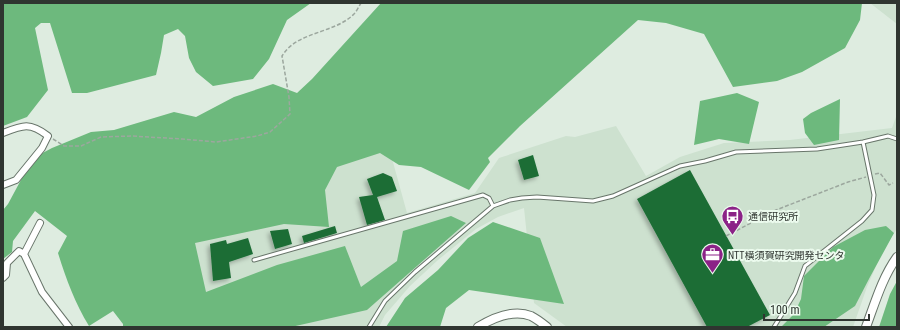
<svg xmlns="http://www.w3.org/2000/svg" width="900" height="330" viewBox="0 0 900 330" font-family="'Roboto Condensed','Noto Sans JP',sans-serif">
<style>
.built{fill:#cde1cf}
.forest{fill:#6db97d}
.building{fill:#1c6d35;filter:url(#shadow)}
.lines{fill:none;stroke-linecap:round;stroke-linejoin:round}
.service-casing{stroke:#68756a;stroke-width:5}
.minor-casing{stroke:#68756a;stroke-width:8}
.tertiary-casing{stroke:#68756a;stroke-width:10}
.path{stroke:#9ca79e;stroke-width:1.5;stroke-dasharray:4 2;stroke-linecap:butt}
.service{stroke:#fff;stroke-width:3}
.minor{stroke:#fff;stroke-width:6}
.tertiary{stroke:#fff;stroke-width:8}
.labels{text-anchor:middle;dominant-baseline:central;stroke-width:4;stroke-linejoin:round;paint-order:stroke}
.poi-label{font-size:10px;fill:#2f3530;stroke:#ebfaed;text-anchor:start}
</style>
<defs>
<filter id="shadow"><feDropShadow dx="-2.5" dy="2.5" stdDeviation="2" flood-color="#0004"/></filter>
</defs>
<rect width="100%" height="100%" fill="#deece0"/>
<path class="built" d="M870,3H897V24Z
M897,114V229L883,250L867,287L853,327H567L534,303L524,208L498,217L476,229L438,260L410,286L385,315L379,327H208L191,232L317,185L341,150L388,144L407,213L475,193L499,158L566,136L575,137L616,126L646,176L680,157L724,143L790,140L892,128Z"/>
<path class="forest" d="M3,3H311L287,20L269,59L253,79L213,86L196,72L189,58L185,36L178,29L164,35L161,53L156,75L87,93H72L50,23H41L35,28L48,90L27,117L3,126Z
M381,3H862L860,20L845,48L802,72L777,81L733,87L704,34L666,23L638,20L520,126L488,158L490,162L469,190L421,167L399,165L380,153L337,167L325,190L329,227L284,224L195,243L206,292L277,265L345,246L361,287L397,261L403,231L451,216L466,223L367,310L291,327H123V324L113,311L89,326C75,303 66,279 58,253L67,236L35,211L13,241L12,252L3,259V210L8,204L22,178L35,157L52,148L91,132L114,130L174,112L196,117L234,97L273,84L297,93L312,79Z
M737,93L759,102L749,144L719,139L694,145L700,101Z
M840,99L839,140L814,145L805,133L803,119L811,113Z
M493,222L540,238L564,304L469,290L446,308L440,327H386L405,298L438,270L468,238Z
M886,226L894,233L870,277L855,306L824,327H781L794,314L801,299L804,276L833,247L865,230Z
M897,281V327H879L890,294Z"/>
<path class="building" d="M533,155L539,176L524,180L518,160Z
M690,170L770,315L747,327H707L637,199Z
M383,173L392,177L397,191L377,197L385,220L367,225L359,197L373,195L367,179Z
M335,226L337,233L304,243L302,236Z
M288,229L292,244L275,249L270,231Z
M248,238L253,254L229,262L231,278L213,281L210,244L226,240L227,244Z"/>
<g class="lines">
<defs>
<path id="service" d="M254,260L483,195L489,198L493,206
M369,327L385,301L415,272L493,206L510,200L522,198L537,197L593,201L613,196L680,166L705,161L736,152L817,149L863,142L888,136L897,139
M774,327L795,293L805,266L862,221L872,210L874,195L863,142"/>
<path id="minor" d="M3,133C23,125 30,122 48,136L42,148L16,180L3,185
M24,254L40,223
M3,278L6,275L7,263L19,251L24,254L42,292L69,327"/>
<path id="tertiary" d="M478,327C493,318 514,309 531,316C537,319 542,323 547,327
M866,327C875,303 882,278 897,257"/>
</defs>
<use href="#service" class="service-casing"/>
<use href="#minor" class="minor-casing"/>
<use href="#tertiary" class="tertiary-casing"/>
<path class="path" d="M53,139L64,146H81L101,137L132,136L182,139L216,142L257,136L270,132L290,114L289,97L282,56C297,31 334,34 354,14C357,11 359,6 361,3
M875,174L880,173L889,185L893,183
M726,236L776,210L848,182L866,177"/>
<use href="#service" class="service"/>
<use href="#minor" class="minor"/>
<use href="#tertiary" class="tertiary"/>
</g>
<defs>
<symbol id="bus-pin" viewBox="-11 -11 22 30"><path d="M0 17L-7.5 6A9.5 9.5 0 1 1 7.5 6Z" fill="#8b2287" stroke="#ebfaed"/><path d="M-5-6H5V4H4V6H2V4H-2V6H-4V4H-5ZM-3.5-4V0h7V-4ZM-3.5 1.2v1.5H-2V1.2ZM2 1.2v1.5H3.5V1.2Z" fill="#fff"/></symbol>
<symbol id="office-pin" viewBox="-11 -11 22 30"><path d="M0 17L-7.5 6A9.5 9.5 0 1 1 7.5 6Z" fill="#8b2287" stroke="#ebfaed"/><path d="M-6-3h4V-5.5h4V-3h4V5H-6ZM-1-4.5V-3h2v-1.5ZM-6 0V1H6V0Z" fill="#fff"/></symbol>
</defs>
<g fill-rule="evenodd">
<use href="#bus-pin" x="720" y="204" width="25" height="34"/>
<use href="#office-pin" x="700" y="242" width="25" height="34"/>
</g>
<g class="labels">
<g class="poi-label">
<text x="748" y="216">通信研究所</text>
<text x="728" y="255">NTT横須賀研究開発センタ</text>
</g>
</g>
<rect width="900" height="330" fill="none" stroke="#2f3530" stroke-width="8"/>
<path d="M764 314v6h105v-6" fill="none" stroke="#2f3530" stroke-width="2"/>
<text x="770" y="314" font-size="12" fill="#2f3530" stroke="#ebfaed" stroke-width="3" paint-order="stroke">100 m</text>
</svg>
